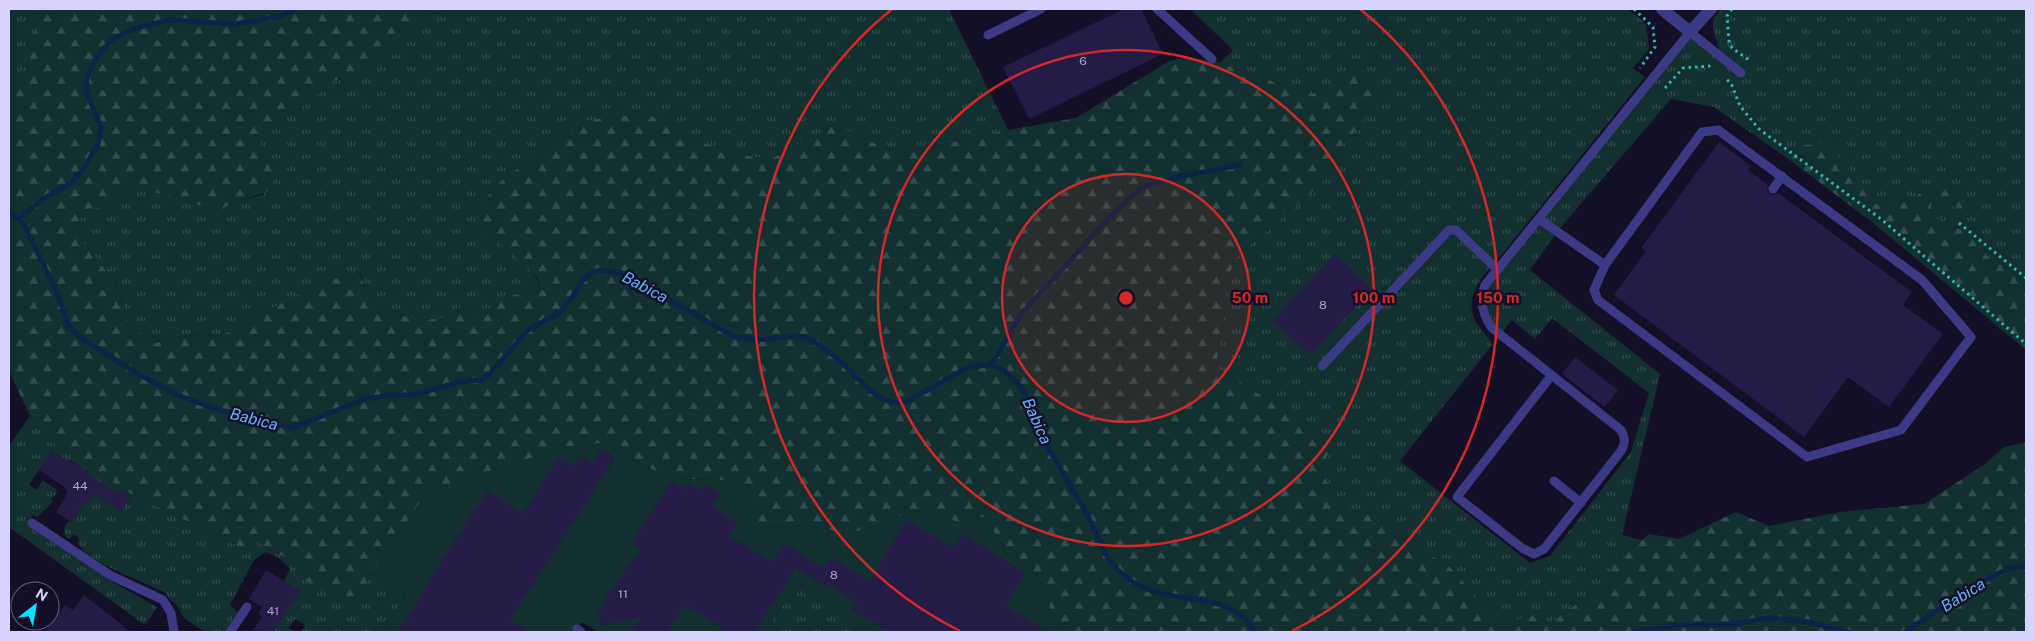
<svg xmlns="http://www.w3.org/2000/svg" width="2035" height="641" viewBox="0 0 2035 641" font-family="'Public Sans',sans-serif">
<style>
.grass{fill:url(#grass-tufts)}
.forest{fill:url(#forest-firs)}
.green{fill:#12302f}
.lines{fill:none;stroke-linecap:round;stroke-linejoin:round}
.stream{stroke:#0c2248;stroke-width:5}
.building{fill:#241b47}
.path{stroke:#2fb8b0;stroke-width:3;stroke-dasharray:2.5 4;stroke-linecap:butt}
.service{stroke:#3d3a85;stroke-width:9}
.minor{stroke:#3d3a85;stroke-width:12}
.ring{fill:none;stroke:#d62828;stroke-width:2.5}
.labels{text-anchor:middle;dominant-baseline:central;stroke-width:5;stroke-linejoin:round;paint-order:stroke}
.number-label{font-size:12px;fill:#aca6d1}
.water-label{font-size:16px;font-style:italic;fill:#62b6ff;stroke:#130f26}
.centre{fill:#d62828;stroke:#130f26;stroke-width:2.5}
.ring-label{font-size:15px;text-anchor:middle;font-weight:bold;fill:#d62828;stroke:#130f26;stroke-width:5;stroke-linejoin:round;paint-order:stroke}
</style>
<defs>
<pattern id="grass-tufts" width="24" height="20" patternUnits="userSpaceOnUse" patternTransform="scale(1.25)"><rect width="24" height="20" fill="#12302f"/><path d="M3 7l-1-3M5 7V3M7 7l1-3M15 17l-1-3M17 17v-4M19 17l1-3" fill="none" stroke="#344d4e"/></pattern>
<pattern id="forest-firs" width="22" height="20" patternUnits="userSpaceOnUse" patternTransform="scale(1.25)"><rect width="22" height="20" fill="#12302f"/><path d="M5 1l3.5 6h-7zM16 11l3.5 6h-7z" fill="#344d4e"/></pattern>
</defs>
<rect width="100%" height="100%" fill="#130f26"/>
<path class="grass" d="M9,9H30C41,27 30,50 27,70L21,73L9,70Z
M446,9H949L1008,130L899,154L834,125L771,159L749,156L700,142L672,123L589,120L545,151L482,232C500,244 535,266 540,287L505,298L481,322L447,318L420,320L384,311L366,293L360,272L280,304L242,328L223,334L184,336L155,343L128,324C123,300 115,283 101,264C89,247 81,246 76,224L88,209L110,206L126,188L168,195L218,211L239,200L264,195L260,145L264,124L283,120L312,99L331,82L358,73L392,51L413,27L433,13Z
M1190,9H1628L1646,24L1649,49L1633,68L1645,77L1503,253C1487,271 1461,295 1476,322C1481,330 1488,336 1492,345L1400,461L1530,563L1550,556L1631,452L1649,393L1552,318L1535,339L1512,320L1500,335L1492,328L1482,294L1690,32L1722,58L1713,29V19L1721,9H2026V283L2003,264L1976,250V245L1961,230L1932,217L1931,202L1943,203L1961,209L1946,189L1905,212L1873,203L1860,186L1798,146L1791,161L1714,107L1671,99L1560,228L1530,270L1660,374L1622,535L1641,540L1612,566L1604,590L1578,603L1550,623L1532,615L1502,626L1448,565L1408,543L1384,522L1342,505L1319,469L1336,442L1216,367L1233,260L1320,185L1341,147L1364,122L1338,79L1323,95L1300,91L1220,63L1233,50Z
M30,416L47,423L51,442L126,491L250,552L256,541L311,572L306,581L350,606L373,572L406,595L383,632H301L305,625L295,619L289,628L296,632H273L299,591L284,581L290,569L279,558L266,552L254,560L230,605L238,613L224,632H205L184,618L178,607L166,595V593C147,583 86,562 78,543L79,538L74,534L69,539C62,535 64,527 68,521L71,522L85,501L87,502L100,483L86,473L88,471L70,460L69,462L52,451L29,485L37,490L42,480L56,489L57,493L53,497L51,500L53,501L48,507L37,517L33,515L27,525L108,579L157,607L145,625L9,527V446Z
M796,581L807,588L805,593L872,632H766Z"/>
<path class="forest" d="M30,9H446L433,13L413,27L392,51L358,73L331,82L312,99L283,120L264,124L260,145L276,166C272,199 266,191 240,200C232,203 225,208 218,211L168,195L126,188L110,206L88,209L76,224C81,246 89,247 101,264C115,283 123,301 128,324L155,343L184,336L223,334L242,328L280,304L326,281L359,272L366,293L384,311L420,320L447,318L460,307L481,321L505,298L540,287L538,278L509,251L482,232L478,221L485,199L502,180L589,120L644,114L672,123L700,142L749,156L771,159L834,125L899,154L1008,130L1076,118L1169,61L1189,57L1220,63L1300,91L1322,95L1338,79L1361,68L1375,80V97L1364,122L1341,147L1320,185L1233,260L1216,367L1336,442L1319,469L1342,505L1384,521L1408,543L1448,565L1502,625L1532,615L1550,623L1578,603L1603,590L1612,566L1649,534L1679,539L1736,512L1769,526L1840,512L1924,504L1985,464L2004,447L2026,442V632H1063L1051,623L1049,604L1037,574L1007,555L985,517L959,523L929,509L882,520L874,526L858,531L837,533L821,526L745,527L724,480L670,479L602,443L562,448L427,492L350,606L306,581L311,572L256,541L250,552L126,491L51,442L47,424L30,416L9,371V70L21,73L27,69C30,50 41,27 30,9Z
M1829,142L1873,203L1888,207L1914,200L1927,184L1946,189L1965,204L1961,209L1943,203L1931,202L1932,216L1961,230L1976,227V250L2003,264L2026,283V350L1872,222L1791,161L1798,146Z"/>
<path class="green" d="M602,443L670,479L724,480L758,503L745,527L821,526L837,533L858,531L874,526L882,520L929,509L959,523L985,517L1007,555L1037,574L1049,604L1051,623L1063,632H872L804,593L807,588L796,581L766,632H598L582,622L577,632H383L406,595L373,572L427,492L562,448Z"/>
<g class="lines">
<path class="stream" d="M9,211L22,222L35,247L57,293L69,327L85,341L142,376L177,395L223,411L292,428L365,399L392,395H412L460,382L481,380L489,375L528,330L559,313L572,298L583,280L591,273L599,270L622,273L733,336C745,339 756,340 768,339C785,338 797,332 813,341C822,347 833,354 841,362C859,378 880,410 908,401L963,370L976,366L991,365L1005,371L1022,388L1049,449L1088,516L1108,558C1118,572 1131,583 1147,589C1184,604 1233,592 1255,632
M18,219L43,199L70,184L83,170L98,144L101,128L86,91L87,76L98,55L113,39L136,28L170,20L235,24L282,16L294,9
M991,365L1022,313L1108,219L1142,187L1182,176L1239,165
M1634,632L1679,625H1727L1769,618L1810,622L1848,632
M1905,632L1974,586L2007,569L2015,567H2026"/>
</g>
<path class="building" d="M1124,9H1141L1163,54L1029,119L1003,67Z
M1719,142L1751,166L1748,170L1768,185L1767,189L1769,194L1773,195L1778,193L1912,292L1903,305L1943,334L1889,407L1848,377L1804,437L1614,295L1646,251L1641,248Z
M1335,254L1372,289L1311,355L1273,321Z
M1575,357L1618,390L1605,407L1562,374Z
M601,449L615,458L510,620L530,632H398L424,593L423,592L440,563L488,491L523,513L558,458L573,467L580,455L592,463Z
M51,451L88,471L86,473L117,493L119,490L131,497L121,512L93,493L87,503L85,502L71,522L56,512L68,492L65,490L66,488L39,470Z
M671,481L684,489L688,483L701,491L706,485L720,493L712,506L737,523L729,536L772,562L784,543L823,568L830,557L870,581L906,520L953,548L962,534L1025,573L1005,606L1047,632H889L852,610L857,602L831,586L829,588L796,568L755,632H728L685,605L667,632H631L641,617L601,626L598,611L605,609L603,602L641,549L632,543Z
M266,570L300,591L273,632H252L262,617L258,614L262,607L249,599Z
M84,595L131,632H45L65,605L73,610Z"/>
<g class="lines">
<path class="path" d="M1634,9L1653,27L1655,47L1640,68
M1732,9L1727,16L1729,41L1732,48L1749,60
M1727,80L1731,83L1740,106L1759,129L1881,219L2026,344
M1665,88L1683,68L1709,66L1713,68
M1959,223L2026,278"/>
<path class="service" d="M1157,9L1212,59
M988,35L1041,9
M1773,189L1782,176
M1539,219L1605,265L1594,290L1598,300L1807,457L1901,430L1971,337L1922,280L1718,130L1702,132L1605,265
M1322,366L1449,230H1456L1498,270
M1551,376L1457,497L1522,548L1534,554L1544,549L1621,451C1626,442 1625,438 1621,430L1492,328C1482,314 1479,301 1485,285L1690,32L1741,73
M1554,481L1581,503
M32,523L110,575L163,600L171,613L174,632
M577,629L581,632
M230,632L247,607"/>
<path class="minor" d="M1662,9L1690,32L1711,9"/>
</g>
<circle cx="1126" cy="298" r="124" fill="#d62828" fill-opacity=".12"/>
<g class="ring">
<circle cx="1126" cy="298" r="124"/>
<circle cx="1126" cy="298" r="248"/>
<path d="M960 631A372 372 0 0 1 892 9M1360 9A372 372 0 0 1 1292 631"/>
</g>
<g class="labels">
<g class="number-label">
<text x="1083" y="61">6</text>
<text x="1323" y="305">8</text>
<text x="80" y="486">44</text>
<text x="834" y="575">8</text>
<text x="623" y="594">11</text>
<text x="273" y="611">41</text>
</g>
<g class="water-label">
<text transform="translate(645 287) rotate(28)">Babica</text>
<text transform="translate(254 419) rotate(14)">Babica</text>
<text transform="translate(1037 421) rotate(66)">Babica</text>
<text transform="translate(1963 595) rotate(-32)">Babica</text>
</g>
</g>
<circle cx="1126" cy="298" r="8" class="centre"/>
<g class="ring-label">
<text x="1250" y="303">50 m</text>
<text x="1374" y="303">100 m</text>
<text x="1498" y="303">150 m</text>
</g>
<rect width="2035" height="641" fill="none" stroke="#d9d4ff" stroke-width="20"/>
<g transform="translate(35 606) rotate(31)"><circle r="24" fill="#130f26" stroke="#625e7d"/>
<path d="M0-4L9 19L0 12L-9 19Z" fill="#00e5ff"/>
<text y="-8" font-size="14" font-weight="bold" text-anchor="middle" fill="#d9d4ff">N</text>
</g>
</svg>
